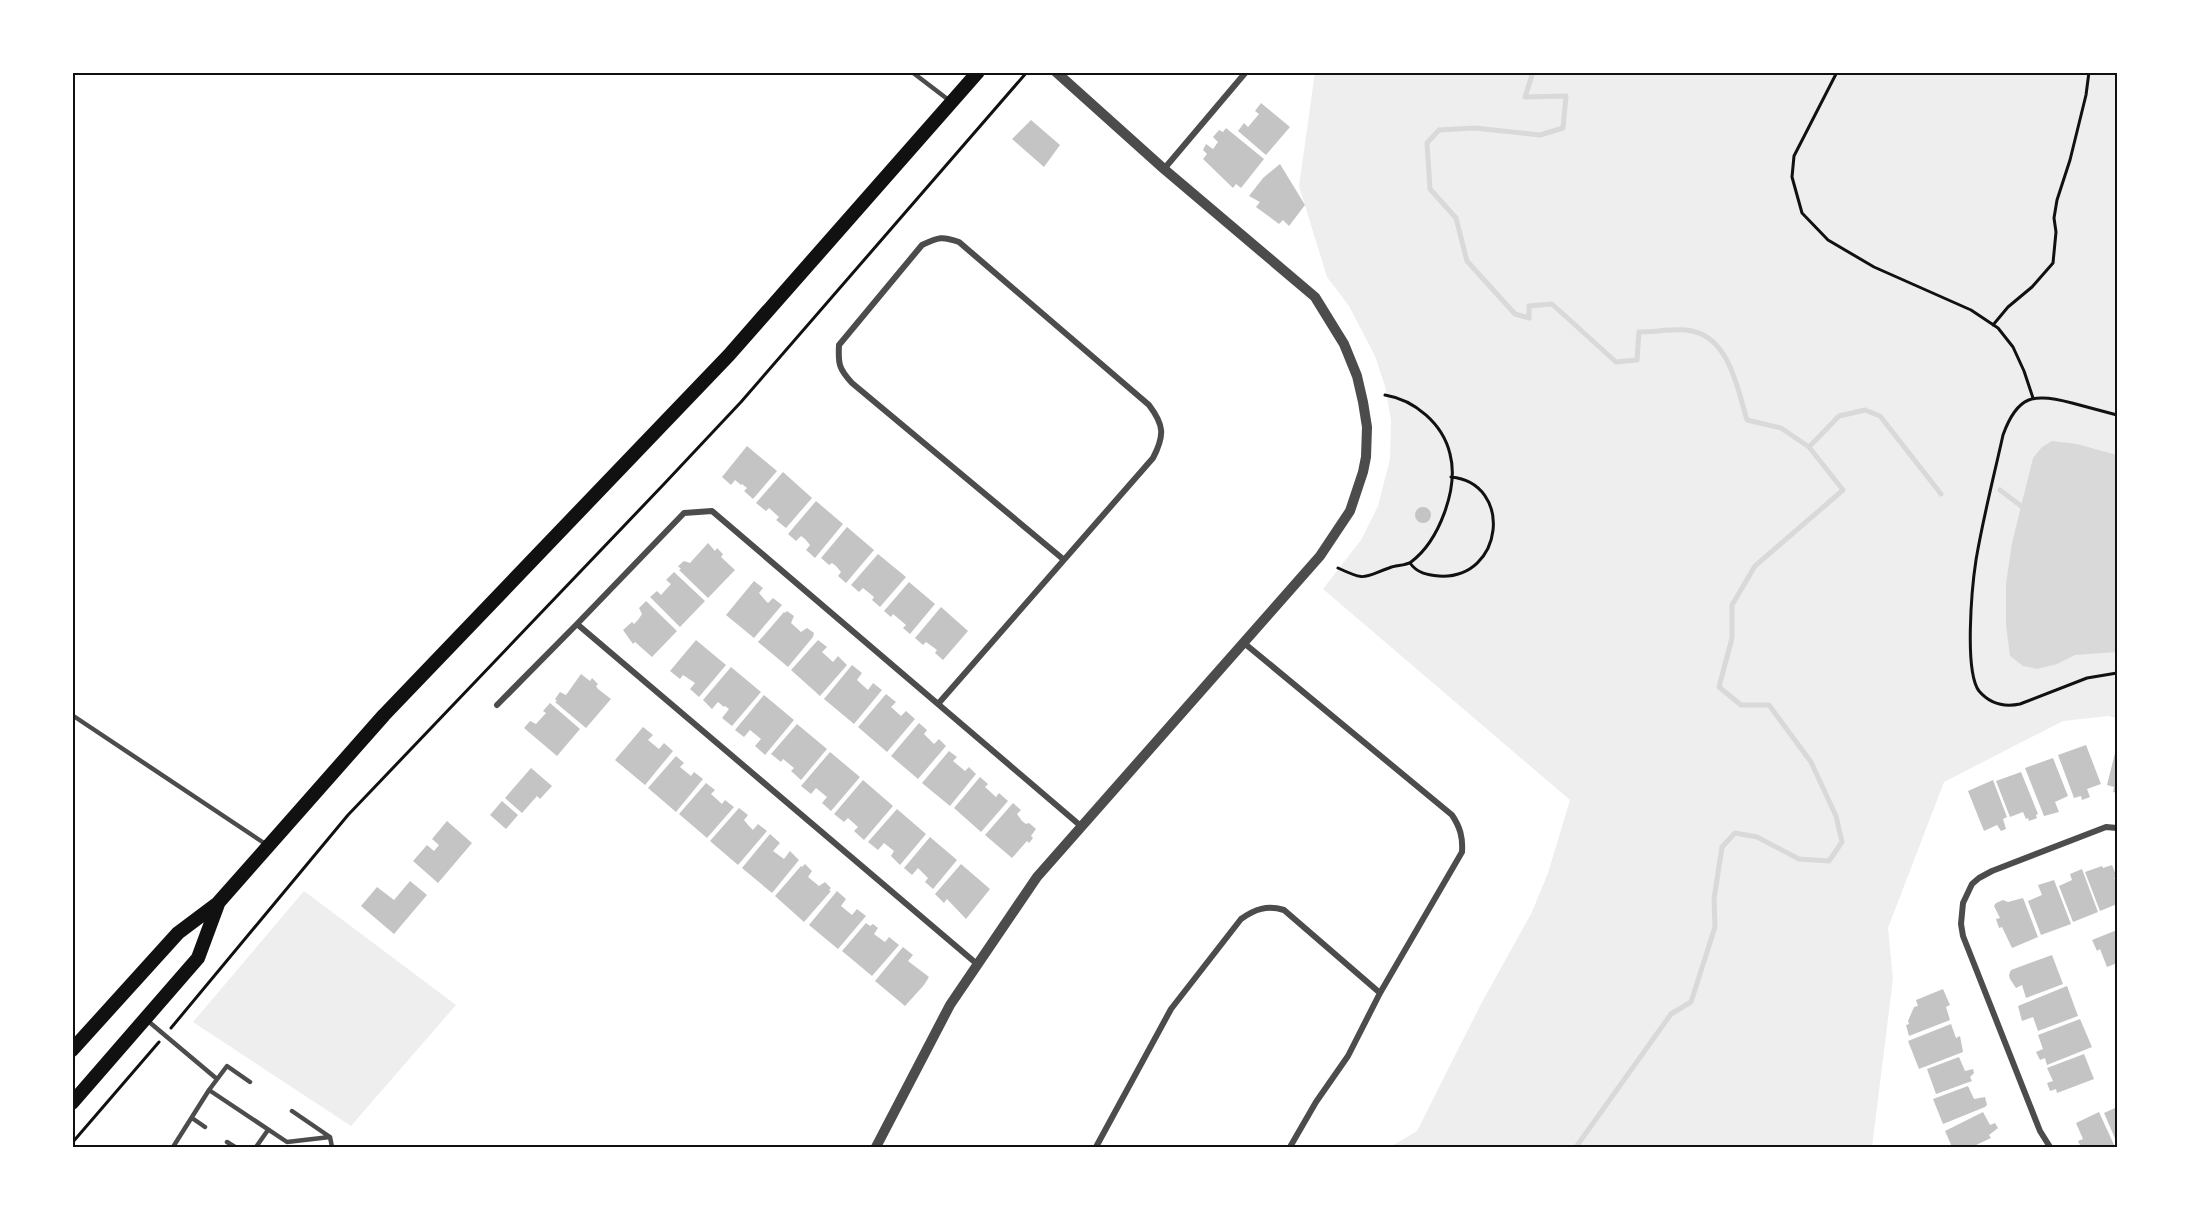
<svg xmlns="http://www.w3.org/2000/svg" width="2189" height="1219" viewBox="0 0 2189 1219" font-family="'PT Sans Narrow',sans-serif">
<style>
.green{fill:#eee}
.water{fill:#d9d9d9}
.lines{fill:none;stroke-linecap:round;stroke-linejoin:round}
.stream{stroke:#d9d9d9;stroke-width:5}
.building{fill:#c4c4c4}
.path{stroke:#111;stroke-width:3}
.service{stroke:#4c4c4c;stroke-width:4.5}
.minor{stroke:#4c4c4c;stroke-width:6}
.tertiary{stroke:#4c4c4c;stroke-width:10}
.primary{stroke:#111;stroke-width:14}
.neatline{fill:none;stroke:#111;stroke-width:2}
</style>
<rect width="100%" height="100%" fill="#fff"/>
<path class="green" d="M1315,72H2117V718L2108,716L2063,721L1944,782L1888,928L1893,979L1872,1147H1390L1417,1131L1481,1004L1532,912L1548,873L1570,800L1323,589L1361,540L1378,506L1390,459L1391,420L1385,386L1375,356L1349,306L1327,277L1299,186Z
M304,891L456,1005L351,1126L193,1022Z"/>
<path class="water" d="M2052,441L2077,444L2117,455V652L2075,655L2057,664L2037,669L2023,666L2010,656L2006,625V584L2012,543L2033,458L2042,447Z"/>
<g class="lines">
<path class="stream" d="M1533,72L1525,97L1566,96L1563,128L1540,135L1475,128L1439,130L1427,143L1430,189L1456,218L1467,261L1515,314L1529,318V306L1552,304L1616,362L1637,360L1639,332C1654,332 1670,329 1686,330C1729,334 1737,387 1747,420L1781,428L1809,447L1843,490L1755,566L1732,605V638L1719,687L1741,705H1769L1811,762L1836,816L1842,842L1829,861L1799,859L1757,837L1735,833L1722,847L1714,899L1715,927L1691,1002L1671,1014L1576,1147
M1809,447L1839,416L1865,410L1880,416L1941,494
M2000,490L2025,509"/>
</g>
<path class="building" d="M1261,103L1290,127L1266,155L1238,131L1244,123L1248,127L1259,114L1255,111Z
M1031,120L1060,145L1044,167L1012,139Z
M1226,128L1264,159L1241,188L1236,184L1233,188L1203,159L1207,154L1203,150L1206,144L1213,149L1218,142L1213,137L1219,130L1223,132Z
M1280,164L1305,205L1289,226L1283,220L1279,224L1256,207L1260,202L1249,196L1263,178Z
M747,446L777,471L753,499L744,491L747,488L742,484L741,485L735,480L731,485L722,477Z
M783,472L812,498L786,528L776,520L779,517L769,508L766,511L756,503Z
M816,501L843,524L815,558L806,550L810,545L805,539L801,536L796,541L788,534Z
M1415 515a8 8 0 1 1 16 0a8 8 0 1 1-16 0Z
M847,527L874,550L846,583L838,576L841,572L836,566L832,563L829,565L821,558Z
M708,543L715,551L717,548L723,554L721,557L735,570L708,598L679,570L681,569L678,566L684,561L690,563Z
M878,554L906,577L880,607L872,600L874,597L863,588L859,592L851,585Z
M674,572L705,601L680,627L650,597L657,591L661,595L671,584L666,580Z
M754,581L763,588L759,593L765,600L768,603L773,598L782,605L754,638L726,615Z
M909,582L935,604L910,634L903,628L906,625L893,614L891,617L884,611Z
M646,601L677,631L652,657L635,642L633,644L623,630L632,622L634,624L638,620L642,614L639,608Z
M941,607L968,631L943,660L935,653L937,650L933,647L926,642L923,645L915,638Z
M787,611L794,616L791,623L801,632L807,628L814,633L813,637L788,667L758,642L784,612L785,613Z
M696,640L726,665L699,697L690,689L695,683L683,675L680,679L670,671Z
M818,640L827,647L822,652L833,662L838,656L847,665L820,696L791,670Z
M852,665L862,673L857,680L868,690L873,683L882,690L854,724L824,699Z
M731,667L761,692L732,726L722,718L729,709L725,706L724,707L718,702L712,709L703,700Z
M581,674L590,681L592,678L598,684L596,686L598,689L611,699L586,728L555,702L557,701L555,699L560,692L566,695Z
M886,694L896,702L891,707L901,716L906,711L915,719L887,752L858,727Z
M764,695L794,720L765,755L755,746L761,739L750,730L744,737L735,730Z
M550,703L580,729L557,756L524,728L530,721L536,724L546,713L543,711Z
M919,723L927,730L924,734L934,744L939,739L946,746L918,779L891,756Z
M797,724L827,749L801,780L791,771L794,768L783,759L781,762L771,754Z
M643,727L653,735L648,740L659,749L664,743L673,751L645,785L615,760Z
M2086,745L2101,784L2087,789L2090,797L2082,800L2081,796L2074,798L2058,755Z
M2116,749H2117V793L2113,792L2114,787L2107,785Z
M949,751L957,757L953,761L965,771L969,767L976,774L950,806L922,783Z
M830,752L860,777L831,811L822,803L827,797L816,788L811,794L801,786Z
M676,756L684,763L680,767L691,776L694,772L703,779L676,812L648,788Z
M2053,758L2068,796L2055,802L2059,812L2044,816L2025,768Z
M531,768L552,786L540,799L537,796L522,813L505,798Z
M2021,772L2038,814L2036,815L2037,818L2029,821L2028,818L2026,819L2023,812L2010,817L1996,781Z
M980,777L988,784L985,787L996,797L999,793L1008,801L981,832L954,808Z
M863,780L893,806L864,840L854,831L858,827L848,818L844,822L834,814Z
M1993,780L2007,817L2003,819L2006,829L2001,831L1997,825L1984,831L1968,791Z
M706,783L715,790L711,794L722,804L725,800L734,807L707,838L679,814Z
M502,801L518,815L506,829L490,815Z
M1013,803L1021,810L1017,814L1022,821L1026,824L1029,823L1036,829L1031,836L1033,838L1029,843L1027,841L1012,858L985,835Z
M739,808L748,815L744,820L749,826L753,830L758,824L767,831L738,865L710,841Z
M897,809L926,834L900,865L891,856L894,851L884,843L878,850L868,842Z
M447,821L472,843L438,883L413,861L427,845L434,851L439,845L432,839Z
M770,834L780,843L773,851L784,859L790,851L799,860L772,893L742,868Z
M930,837L957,860L933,889L925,882L928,878L918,868L912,875L904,868Z
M805,864L812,871L808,877L819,886L825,882L831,888L829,890L831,891L804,922L775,896L801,866L802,867Z
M961,864L990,889L966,919L947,899L944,903L935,894Z
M2112,865L2117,877L2114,878L2117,882V904L2100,911L2085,872L2102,866L2103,868Z
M2082,869L2098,912L2073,922L2059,886L2072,880L2070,874Z
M2054,880L2071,924L2041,935L2028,901L2042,895L2038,885Z
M410,881L427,895L394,934L361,906L377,887L394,900Z
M837,891L846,899L841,906L852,915L857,909L866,916L838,949L809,925Z
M2023,898L2038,937L2012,948L2002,927L1999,928L1996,919L2000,918L1994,906L1996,903L2003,900L2008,902Z
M866,923L870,926L873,924L878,928L874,934L878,937L885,942L889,937L899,945L872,976L842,951Z
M2117,930V963L2107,967L2100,949L2097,951L2092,940Z
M903,947L913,955L908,961L929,977L924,985L905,1006L875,981Z
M2052,955L2063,984L2026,998L2022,985L2016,988L2010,979L2009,975L2011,970Z
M2067,986L2078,1016L2038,1031L2033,1017L2022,1021L2018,1006Z
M1943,989L1950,1005L1946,1007L1950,1020L1909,1036L1906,1025L1909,1024L1908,1021L1914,1007L1918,1006L1916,1000Z
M2080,1019L2092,1047L2047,1065L2045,1058L2040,1060L2036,1052L2043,1049L2038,1035Z
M1951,1024L1956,1038L1960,1036L1963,1052L1919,1069L1908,1041Z
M2084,1054L2094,1079L2057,1093L2056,1089L2050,1091L2047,1083L2053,1081L2047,1068Z
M1959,1057L1965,1071L1973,1069L1974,1073L1970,1077L1972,1081L1936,1094L1927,1069Z
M1968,1086L1974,1099L1985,1097L1987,1105L1985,1107L1943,1124L1933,1099Z
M2117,1107V1143L2104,1113Z
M1983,1112L1990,1125L1995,1123L1998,1128L1989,1135L1991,1138L1972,1147H1952L1945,1131Z
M2099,1112L2115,1147H2081L2078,1141L2083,1139L2076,1123Z"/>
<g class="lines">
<path class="path" d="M1837,72L1794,156L1792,177L1802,213L1828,240L1874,267L1971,310L1998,328L2013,347L2024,371L2033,398
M1993,325L2008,307L2032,287L2053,263L2056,232L2054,218L2057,200L2070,160L2086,95L2089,72
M2117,415C2102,411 2087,407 2072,403C2033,392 2017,396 2003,435C1994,476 1983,518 1976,560C1972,586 1964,671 1979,691C1990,704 2005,707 2020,704L2087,678L2117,673
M1410,563C1417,573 1427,575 1439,576C1504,580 1514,483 1451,477
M1338,568C1366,581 1362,578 1389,568C1396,565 1405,566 1411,562C1439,541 1459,488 1450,454C1443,424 1415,400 1385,395
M171,1028L348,815L664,484L741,402L1027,72
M72,1143L159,1042"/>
<path class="service" d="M912,72L950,101
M72,715L267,845
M148,1021L217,1079
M250,1082L227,1066L209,1090L287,1142L330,1137
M292,1111L330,1137L332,1147
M192,1118L205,1127
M227,1142L235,1147
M173,1147L209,1090
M256,1147L268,1130"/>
<path class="minor" d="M1164,169L1246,72
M1244,643L1452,815C1460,827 1463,837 1462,852L1380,993L1348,1056L1316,1102L1290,1147
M938,704L1153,458C1165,435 1164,425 1149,405L959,242C942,236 939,237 922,245L839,345C838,364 839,369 852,383L1063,559
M497,705L577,624
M977,964L577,624L684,513L712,511L1082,827
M1096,1147L1171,1009L1241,919C1255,909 1267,905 1284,910L1380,993
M2050,1147L2040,1131L1963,936L1961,924L1963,903L1972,884L1979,878L1992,871L2106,827L2117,828"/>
<path class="tertiary" d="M876,1147L950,1005L1037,877L1320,556L1350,511L1363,472L1366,457L1367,427L1363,402L1357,376L1344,344L1315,297L1164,169L1056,72"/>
<path class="primary" d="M72,1050L178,933L218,903L384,715L729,355L978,72
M72,1103L198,958L218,904"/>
</g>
<rect width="2189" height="1219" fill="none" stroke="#ffffff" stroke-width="147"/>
<rect x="74" y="74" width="2042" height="1072" class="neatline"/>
</svg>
